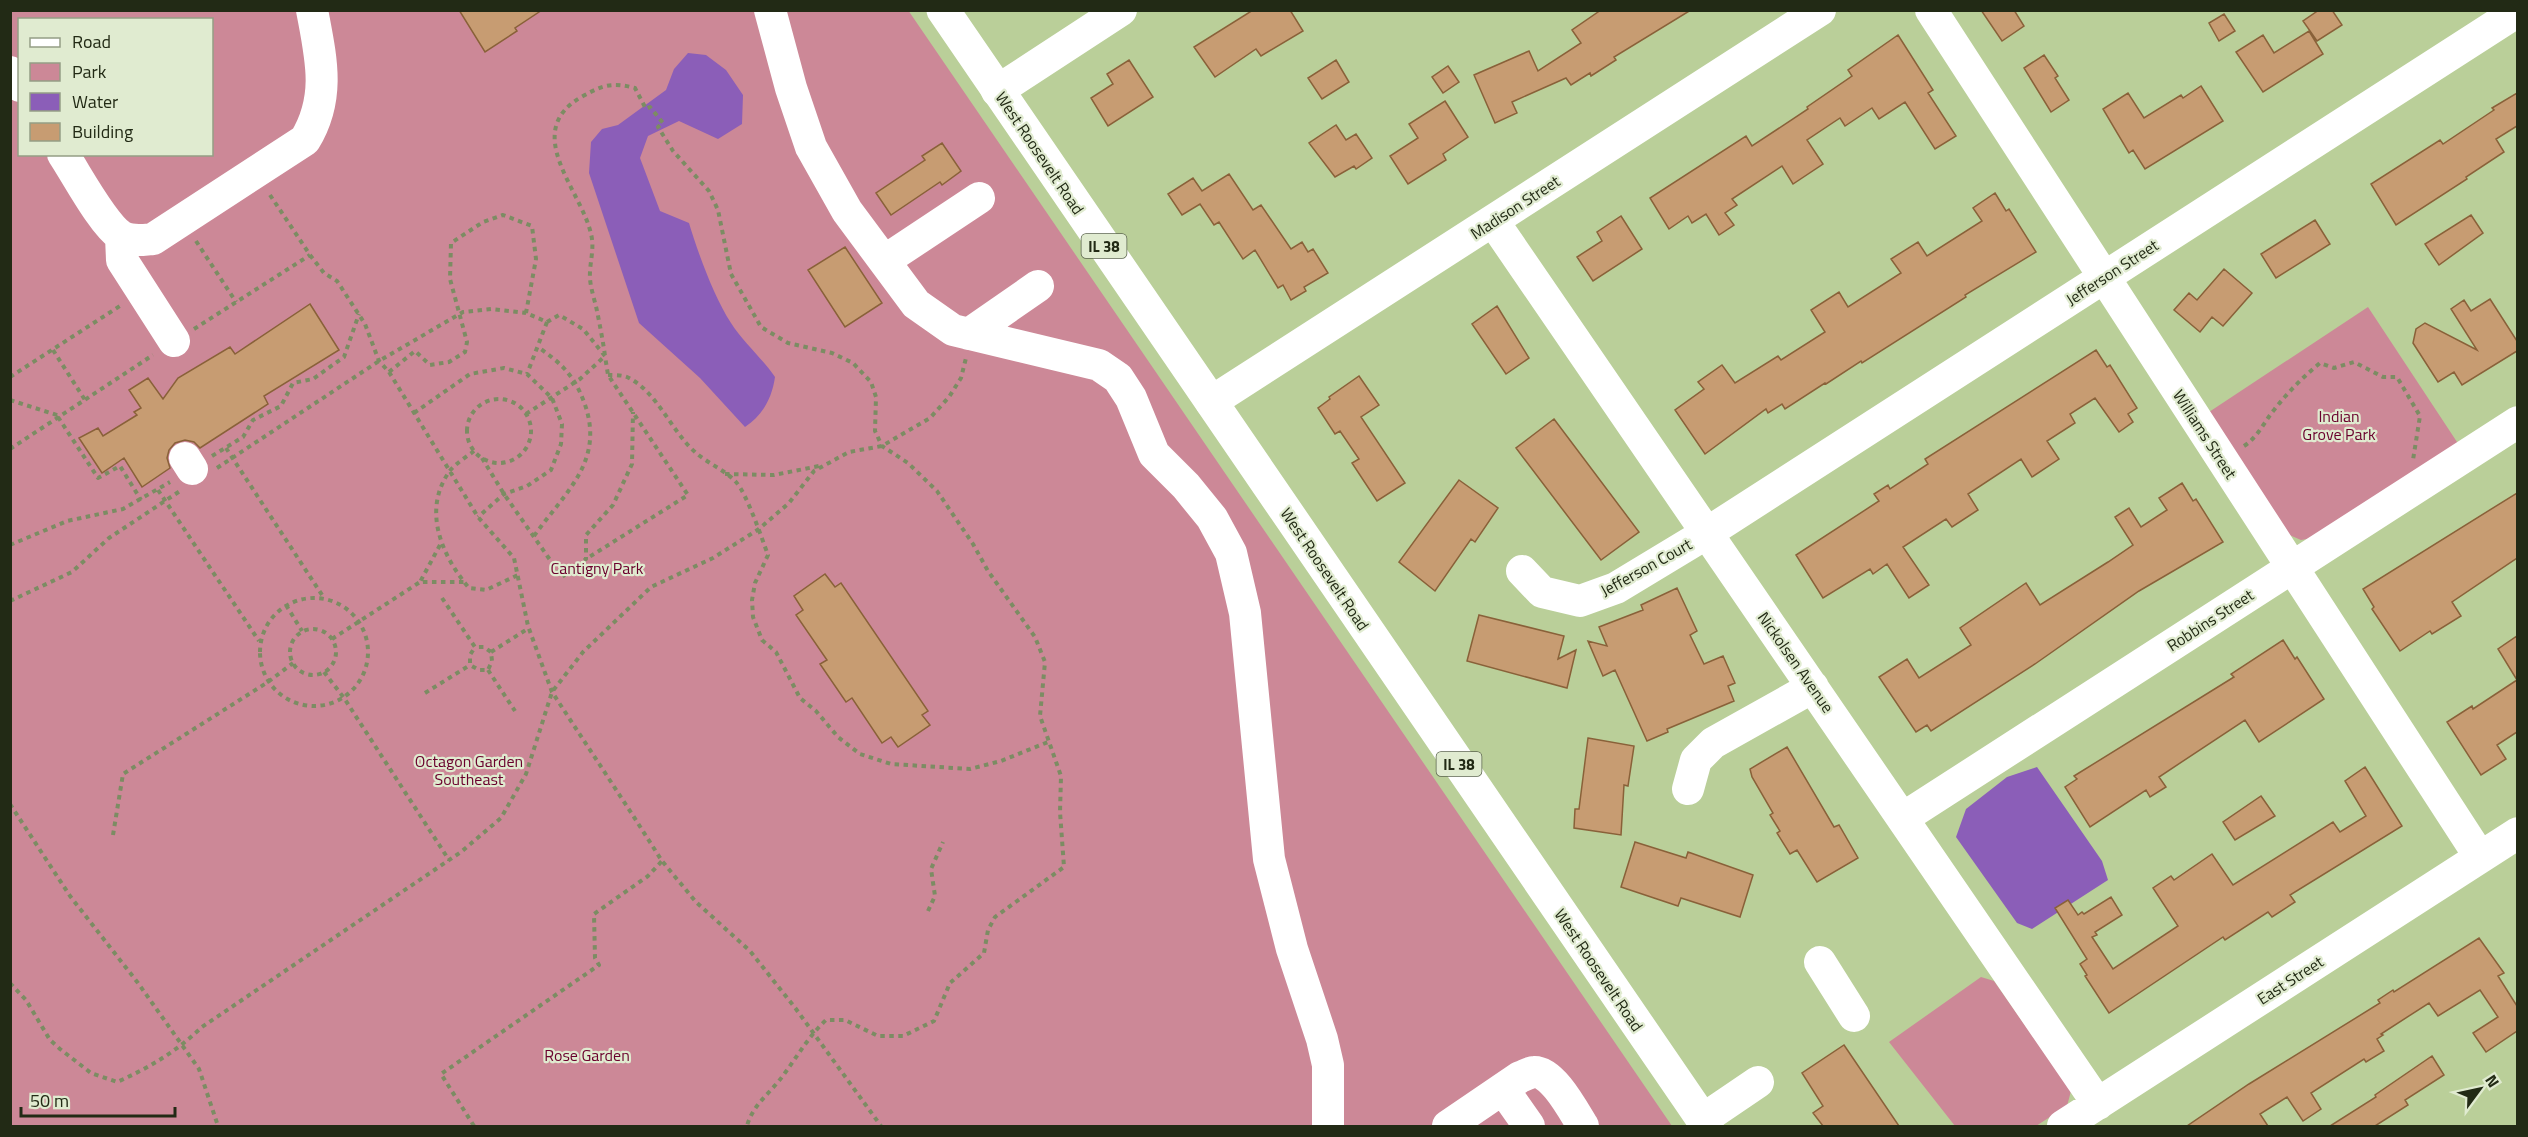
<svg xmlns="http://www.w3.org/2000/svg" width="2528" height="1137" viewBox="0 0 2528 1137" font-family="'Titillium Web',sans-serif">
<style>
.green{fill:#cc8897;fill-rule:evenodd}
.water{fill:#8b5eb8}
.building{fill:#c79c72;stroke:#896139;stroke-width:1.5}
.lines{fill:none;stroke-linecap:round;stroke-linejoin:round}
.path{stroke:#7c8c63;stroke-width:4;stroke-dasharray:4.5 4.5;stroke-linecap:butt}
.minor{stroke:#fff;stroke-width:32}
.major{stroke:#fff;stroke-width:33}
.labels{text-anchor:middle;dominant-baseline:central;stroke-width:4.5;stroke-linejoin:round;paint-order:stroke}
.shield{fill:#e0ebd0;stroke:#5b644d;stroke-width:1.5}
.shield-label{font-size:15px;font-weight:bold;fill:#222a15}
.street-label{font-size:16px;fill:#222a15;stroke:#e0ebd0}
.park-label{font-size:16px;fill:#6a002d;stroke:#e0ebd0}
</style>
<rect width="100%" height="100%" fill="#bacf99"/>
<path class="green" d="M908,10L1672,1126H11V11ZM20,20H212V154H20Z
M2368,307L2459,445L2318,537L2301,540L2285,533L2206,414Z
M1981,977L1994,981L2071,1091L2067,1106L2036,1126H1955L1889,1042Z"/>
<path class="water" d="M688,53L706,55L726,70L743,95L742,124L718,139L679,121L648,136L640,158L660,211L689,223C698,253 714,297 731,323C743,342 762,358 775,377C772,398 763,415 745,427L700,378L639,323L589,173L591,142L602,129L618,125L666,90L674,69Z
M2037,767L2102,861L2108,880L2032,929L2017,923L1956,837L1966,809L2007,777Z"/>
<path class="building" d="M459,10H542L515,28L517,31L485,52Z
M1253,10H1290L1303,31L1261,56L1256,49L1215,77L1194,47Z
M1601,10H1691L1614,57L1616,60L1591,76L1590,73L1571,85L1566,78L1512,102L1517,113L1495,123L1474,75L1529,51L1538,71L1581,43L1572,30Z
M1981,10H2014L2024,26L2002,41Z
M2319,10H2332L2342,25L2317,41L2303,21Z
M2224,14L2235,31L2219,41L2209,23Z
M2309,31L2323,54L2263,92L2236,52L2263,35L2274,53Z
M1898,35L1933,90L1928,93L1956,136L1935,149L1905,102L1879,119L1872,108L1845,126L1840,118L1807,140L1823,164L1793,184L1782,166L1732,199L1737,205L1725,213L1734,225L1719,235L1706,214L1692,223L1688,216L1669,229L1650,198L1746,136L1752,146L1808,109L1807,107L1852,76L1848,70Z
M2044,55L2058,76L2055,78L2069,100L2051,112L2024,68Z
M1129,60L1153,97L1108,126L1091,98L1113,84L1107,74Z
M1336,60L1349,82L1322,99L1308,78Z
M1448,66L1459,82L1443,93L1432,77Z
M2201,86L2223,121L2145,169L2133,150L2129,153L2103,109L2128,93L2144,118L2181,95L2183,98Z
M2517,93V126L2496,139L2504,152L2466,177L2467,179L2396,225L2371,184L2440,140L2443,144L2494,110L2492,108Z
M1445,101L1468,137L1443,154L1446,160L1408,184L1390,156L1418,138L1409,124Z
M1336,125L1346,140L1356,134L1372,158L1356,169L1354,166L1335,177L1309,143Z
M942,143L961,171L942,185L940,182L891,215L876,193L925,160L922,156Z
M1229,174L1253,210L1261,205L1291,249L1302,242L1308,252L1313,249L1328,273L1304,287L1306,291L1291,300L1283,285L1278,288L1255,250L1243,259L1219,222L1214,225L1200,204L1182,215L1168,194L1193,178L1202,191Z
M1995,193L2006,211L2009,209L2036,252L1965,295L1966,297L1862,363L1861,361L1826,384L1825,383L1785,409L1782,404L1768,413L1766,409L1705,454L1675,410L1704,389L1698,382L1722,365L1735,383L1778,356L1781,360L1825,332L1811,310L1839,292L1848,307L1901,273L1891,259L1918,242L1927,256L1982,221L1973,208Z
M2471,215L2483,233L2439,265L2425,244Z
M1621,216L1642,249L1593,281L1577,257L1602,241L1597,232Z
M2315,220L2330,244L2276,278L2261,254Z
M845,247L882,303L845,327L808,270Z
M2224,269L2252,293L2223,326L2212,317L2200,332L2174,310L2189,293L2197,300Z
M2490,299L2517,341V351L2462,385L2454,372L2438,382L2413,343L2416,329L2425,323L2477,350L2451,309L2464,300L2471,311Z
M310,304L339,350L264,396L268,404L200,448L194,442L185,440L175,443L169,450L167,458L170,468L142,487L124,458L102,473L79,438L98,428L103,436L137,415L134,412L141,408L129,390L148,378L163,399L178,378L230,347L235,354Z
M1497,306L1529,358L1506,374L1472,324Z
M2096,350L2107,367L2110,365L2137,408L2128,414L2133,422L2119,432L2095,398L2070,414L2075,423L2047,441L2059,459L2032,477L2021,459L1968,494L1978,510L1952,527L1946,519L1903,547L1929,585L1909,598L1887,564L1873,574L1870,569L1823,598L1796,555L1879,501L1874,494L1888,485L1890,489L1928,464L1925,459Z
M1359,376L1379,405L1361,417L1405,483L1377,501L1352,463L1359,459L1340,431L1335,434L1318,408L1330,399L1329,397Z
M1554,419L1639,532L1601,560L1516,448Z
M1459,480L1498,508L1475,542L1471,539L1435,591L1399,562Z
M2182,483L2193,501L2196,499L2223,542L2139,591L2035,664L1931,731L1927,725L1916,732L1879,677L1907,659L1919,678L1971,645L1960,628L2026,583L2040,605L2108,562L2133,545L2115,517L2129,508L2141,527L2167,510L2159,498Z
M2517,493V558L2452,602L2461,616L2432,634L2430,631L2400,651L2372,609L2374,607L2363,589Z
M825,574L835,587L841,583L928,711L922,715L930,725L898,747L891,737L882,743L852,698L846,702L820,664L827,660L796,615L803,610L794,596Z
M1677,588L1697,631L1690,635L1704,664L1723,656L1735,683L1728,686L1734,701L1667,729L1668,732L1647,741L1615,670L1603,676L1588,641L1607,646L1599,627L1643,610L1641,605Z
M1479,615L1564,636L1558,659L1576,650L1567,688L1467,661Z
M2517,636V680L2498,649Z
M2283,640L2295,659L2297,657L2324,699L2259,742L2245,720L2159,777L2166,787L2150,797L2146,790L2090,827L2065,787L2077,779L2074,776L2234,677L2231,674Z
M2517,680V732L2497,745L2506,759L2481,775L2447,722L2472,706L2473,709Z
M1588,738L1634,746L1628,786L1624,785L1621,835L1574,828L1575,809H1579Z
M1787,747L1834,827L1839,825L1858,858L1817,882L1797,850L1790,854L1777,833L1780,831L1770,815L1773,813L1752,777L1750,769Z
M2365,767L2402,826L2290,895L2295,902L2272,917L2268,912L2225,940L2223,937L2109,1013L2085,976L2087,975L2080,964L2087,959L2055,908L2068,900L2078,915L2082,912L2084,914L2111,897L2122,915L2095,932L2097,935L2092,937L2113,969L2178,926L2153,888L2171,876L2174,880L2212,854L2233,885L2333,822L2340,832L2366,816L2345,781Z
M2261,796L2275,816L2235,840L2223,822Z
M1635,842L1686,858L1688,852L1753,875L1740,917L1681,898L1678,906L1621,887Z
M2479,938L2504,973L2498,976L2517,1006V1031L2486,1052L2473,1033L2498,1017L2480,990L2438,1016L2429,1003L2381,1034L2383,1035L2377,1039L2384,1051L2366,1062L2364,1059L2311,1093L2321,1109L2303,1121L2287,1097L2260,1114L2268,1126H2187L2249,1084L2380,1003L2378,1000L2393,990L2394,992Z
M1844,1045L1899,1126H1823L1813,1113L1823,1106L1802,1073Z
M2432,1056L2444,1075L2405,1100L2408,1105L2375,1126H2330L2376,1097L2375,1095Z"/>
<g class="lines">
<path class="path" d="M270,195L310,255L324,273L337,281L365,324L379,361L389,372L478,517L514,558L528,626L552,692L632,814L662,861L696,902L750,951L796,1009L881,1126
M196,241L236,302
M547,322L559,315L583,329L605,356L608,375L688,495L586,559
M194,329L310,255
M53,350L85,400
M389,372L415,351L430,365L449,362L465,352L467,342L450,279L451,243L483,222L503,215L532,226L536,259L526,313L547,322L527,374
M608,375C614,375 622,375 627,377C657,391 671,431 695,452C707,463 725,470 736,482C747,494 762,539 768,555L755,583L752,600L753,617L762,640L776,652L800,698L816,711L838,737L860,754L891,764L970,769L1001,761L1048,742
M10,377L123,304
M467 431a32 32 0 1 1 64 0a32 32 0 1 1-64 0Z
M10,400L60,416
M414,413L470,374L504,368L527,374L552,398L562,424L561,444L551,470L527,486L504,494L478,517
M526,414L580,379L605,356C603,341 600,326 597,311C595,301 591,290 590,279C589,264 595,249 591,234C582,191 519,131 583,96C603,85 612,82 635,88L646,109L650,107L663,123L658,127L673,151L709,191L718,210L731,274L761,327L788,343L832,353L853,363L871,382L876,397L875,431L882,446L908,463L937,491L973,544L988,571L1035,637L1045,662L1040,716L1061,776L1060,812L1064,867L995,917L988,930L984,953L950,983L934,1021L903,1036H878L845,1020H826C808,1037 797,1057 782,1077C770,1093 752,1106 747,1126
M58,417L98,478L120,466L141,500
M2244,446C2258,437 2264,422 2274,410C2288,392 2303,377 2320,363L2334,368L2354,362L2383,377H2397L2420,416L2413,460
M226,448L324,598
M10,449L153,355
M474,451C466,457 455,464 449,472C422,511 442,556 469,588L486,590L518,575
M212,456L243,437L253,420L281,406L293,383L313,379L344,357L359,314
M482,458L504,494L562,577L586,559V535L613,505L632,464L633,412
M217,468L379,361L463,312L491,309L526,313
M725,474L774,475L819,466
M158,490L259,641
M534,536C565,492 606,461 584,402C574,375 561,363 538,347
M10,545L67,521L123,509L170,482
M440,545L420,582H465
M260 652a54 54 0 1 1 108 0a54 54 0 1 1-108 0Z
M442,598L475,647H484L491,652L492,661L488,670H479L470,665V655L475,647
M10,601L72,572L109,538L180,491
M286,605L302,631
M290 652a23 23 0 1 1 46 0a23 23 0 1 1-46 0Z
M332,639L420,582
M491,652L529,628
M488,670L515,711
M324,672L344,698L449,860
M425,693L470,665
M10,804L70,896L138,983L199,1069L218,1126
M113,835L123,774L268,682L293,663
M928,911L935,896L931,869L943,842
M10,983L26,1000L50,1040L60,1049L91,1073L117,1082C149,1068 177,1051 202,1027L461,852L501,818L526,774L552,692L583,652L651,587L713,558L759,529L789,503L814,471L849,452L882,446L930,418L949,397L961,378L966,358
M474,1126L441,1074L599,965L595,958L594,914L648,876L662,861"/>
<path class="minor" d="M770,10L791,88L811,147L847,211L916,304L953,330L1099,365L1118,378L1131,398L1154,454L1186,486L1212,518L1231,553L1245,613L1269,859L1292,949L1322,1039L1328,1065V1126
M1931,10L2480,857
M10,72L20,86
M997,91L1121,10
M63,154C77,175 102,223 121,236C131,242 142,240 153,239L305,140C331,97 321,58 312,10
M1493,221L2098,1104
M121,236L122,260L174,341
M884,261L979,198
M969,334L1038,286
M1211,402L1820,10
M185,458L192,469
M1522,571L1542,592L1580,601L1616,588L1707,533L2518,11
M1688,789L1696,760L1713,743L1813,687
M1903,818L2518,422
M1820,962L1854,1016
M1503,1089L1529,1126
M1702,1120L1758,1082
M1448,1126L1520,1077C1524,1076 1530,1072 1534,1072C1553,1071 1574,1112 1583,1126
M2063,1126L2518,833"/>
<path class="major" d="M943,10L1707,1126"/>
</g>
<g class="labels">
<g class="shield">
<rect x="1081.5" y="234" width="45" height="24" rx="4.5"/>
<rect x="1436.5" y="752" width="45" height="24" rx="4.5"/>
</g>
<g class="shield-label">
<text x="1104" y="246">IL 38</text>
<text x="1459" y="764">IL 38</text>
</g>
<g class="street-label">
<text transform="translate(1040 153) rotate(56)">West Roosevelt Road</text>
<text transform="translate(1515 207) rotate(-33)">Madison Street</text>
<text transform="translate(2112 272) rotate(-33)">Jefferson Street</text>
<text transform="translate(2205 434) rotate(57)">Williams Street</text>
<text transform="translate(1646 567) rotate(-29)">Jefferson Court</text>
<text transform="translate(1325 569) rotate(56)">West Roosevelt Road</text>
<text transform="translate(2210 620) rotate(-33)">Robbins Street</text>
<text transform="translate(1796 662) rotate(55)">Nickolsen Avenue</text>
<text transform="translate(1599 970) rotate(56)">West Roosevelt Road</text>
<text transform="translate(2290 980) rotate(-33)">East Street</text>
</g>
<g class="park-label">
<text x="2339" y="416">Indian<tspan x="2339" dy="18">Grove Park</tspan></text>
<text x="597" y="568">Cantigny Park</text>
<text x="469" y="761">Octagon Garden<tspan x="469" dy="18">Southeast</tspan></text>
<text x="587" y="1055">Rose Garden</text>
</g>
</g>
<rect width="2528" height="1137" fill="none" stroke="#222a15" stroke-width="24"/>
<rect x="18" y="18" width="195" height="138" fill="#e0ebd0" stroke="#949e85" stroke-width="1.5"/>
<rect x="30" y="38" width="30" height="9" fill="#ffffff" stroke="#949e85" stroke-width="1.5"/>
<text x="72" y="48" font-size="18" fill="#222a15">Road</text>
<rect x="30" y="63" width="30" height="18" fill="#cc8897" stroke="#949e85" stroke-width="1.5"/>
<text x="72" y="78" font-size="18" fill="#222a15">Park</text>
<rect x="30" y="93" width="30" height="18" fill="#8b5eb8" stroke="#949e85" stroke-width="1.5"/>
<text x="72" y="108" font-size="18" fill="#222a15">Water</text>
<rect x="30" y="123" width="30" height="18" fill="#c79c72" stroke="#949e85" stroke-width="1.5"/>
<text x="72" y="138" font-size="18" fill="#222a15">Building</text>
<g transform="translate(2480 1089) rotate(57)" stroke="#e0ebd0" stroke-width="4.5" paint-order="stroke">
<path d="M0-4.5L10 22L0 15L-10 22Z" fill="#222a15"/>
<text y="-9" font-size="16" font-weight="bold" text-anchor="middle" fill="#222a15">N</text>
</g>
<path d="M21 1107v9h154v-9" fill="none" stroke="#222a15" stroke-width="3"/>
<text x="30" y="1107" font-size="18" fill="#222a15" stroke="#e0ebd0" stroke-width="4.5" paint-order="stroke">50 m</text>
</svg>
